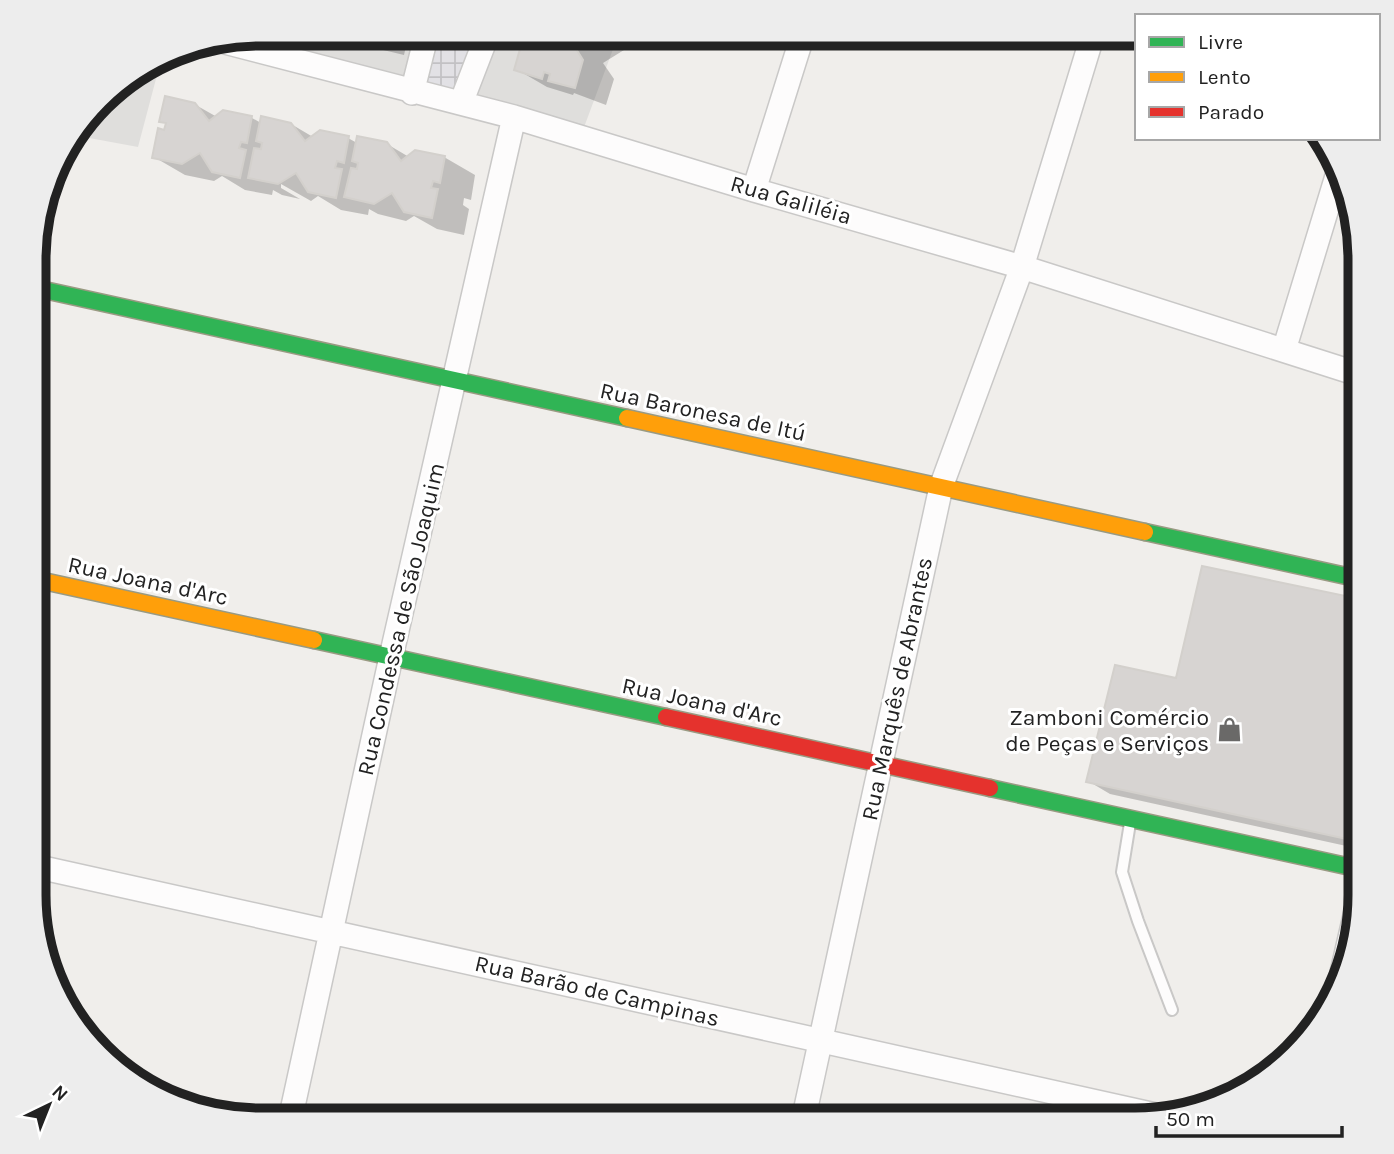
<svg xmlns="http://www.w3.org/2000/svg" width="1394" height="1154" viewBox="0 0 1394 1154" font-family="Karla,sans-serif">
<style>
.residential{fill:#dfdedc}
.plaza{fill:url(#plaza-grid)}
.shadow{fill:#0003}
.building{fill:#d7d4d2;stroke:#d3d0cc;stroke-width:2}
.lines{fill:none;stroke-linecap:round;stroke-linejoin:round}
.lane-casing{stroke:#c9c8c7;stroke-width:14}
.street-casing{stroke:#c9c8c7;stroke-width:26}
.fast-casing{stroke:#999a82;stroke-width:19}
.slow-casing{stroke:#999a82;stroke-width:19}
.jam-casing{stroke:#999a82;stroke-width:19}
.lane{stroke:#fdfcfc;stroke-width:10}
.street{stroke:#fdfcfc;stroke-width:23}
.fast{stroke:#30b455;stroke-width:16}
.slow{stroke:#ff9f0a;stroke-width:16}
.jam{stroke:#e5322d;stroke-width:16}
.labels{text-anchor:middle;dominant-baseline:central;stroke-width:6;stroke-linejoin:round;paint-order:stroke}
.street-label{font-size:23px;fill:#222;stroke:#fff}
.poi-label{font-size:23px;fill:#222;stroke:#fff;text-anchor:end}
.rim{fill:none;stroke:#222;stroke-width:9}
</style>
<defs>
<pattern id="plaza-grid" width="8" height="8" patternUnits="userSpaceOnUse" patternTransform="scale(1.75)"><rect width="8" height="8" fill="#e2e1e5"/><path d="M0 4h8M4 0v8" fill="none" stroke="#c2c1c4"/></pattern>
</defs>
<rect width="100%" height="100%" fill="#f0eeeb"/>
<path class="residential" d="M258,33H619L583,130L238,37Z
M161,60L138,147L73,135L110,89Z"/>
<path class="plaza" d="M430,33H485L462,97L417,85Z"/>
<path class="shadow" d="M331,33H409L404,55L379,49L371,45V47L344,41Z
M544,33H629L624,50L603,63L614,79L606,105L574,93L573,95L547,87L516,69Z
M194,104L217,117L224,112L252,118L261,123L291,124L313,137L348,138L357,143L387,144L409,157H444L475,175L471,200L464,198L463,205L469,209L464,235L437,229L414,216L406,221L378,214L369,209L368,215L341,210L318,196L311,201L281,184V188L300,199L282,195L273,190L272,195L245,190L222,176L214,181L185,175L154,157L167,124L161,121Z
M1203,568L1360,601V849L1110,794L1088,781L1177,680Z"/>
<path class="building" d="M541,33H591L573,44L583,60L575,88L548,81L550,74L544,72L542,79L514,70L522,42Z
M165,96L195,103L209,121L223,110L252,116L247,143L241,142L239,148L246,150L240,178L212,172L200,153L182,164L152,158L158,128L164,130L166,123L159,122Z
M261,116L291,123L305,141L320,130L349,136L344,163L337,161L335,168L342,169L336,198L308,192L296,173L278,184L248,178L254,148L261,149L262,143L256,141Z
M357,136L387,142L401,161L415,150L445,156L440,183L433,181L431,188L438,189L432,218L404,212L392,193L374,204L344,197L351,168L357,169L358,163L352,161Z
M1202,566L1360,599V820L1356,841L1086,782L1115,665L1176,678Z"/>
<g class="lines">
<defs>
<path id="lane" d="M1130,823L1122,872L1138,921L1172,1010"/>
<path id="street" d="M217,40L514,117L754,190L1022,267L1361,375
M412,93L427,33
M461,103L488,33
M754,190L803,34
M1284,350L1340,166
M34,866L1160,1116
M1338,990L1360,894
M290,1120L391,657L514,117
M803,1121L941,487L1022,267L1093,34"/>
<path id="fast" d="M35,288L627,418
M1145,532L1360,579
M314,640L666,717
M990,788L1360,869"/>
<path id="slow" d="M627,418L1145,532
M34,579L314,640"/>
<path id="jam" d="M666,717L990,788"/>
</defs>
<use href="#lane" class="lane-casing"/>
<use href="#street" class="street-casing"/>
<use href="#fast" class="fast-casing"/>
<use href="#slow" class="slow-casing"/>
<use href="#jam" class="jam-casing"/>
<use href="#lane" class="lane"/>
<use href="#street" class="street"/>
<use href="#fast" class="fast"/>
<use href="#slow" class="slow"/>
<use href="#jam" class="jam"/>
</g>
<defs>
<symbol id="shop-bare" viewBox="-9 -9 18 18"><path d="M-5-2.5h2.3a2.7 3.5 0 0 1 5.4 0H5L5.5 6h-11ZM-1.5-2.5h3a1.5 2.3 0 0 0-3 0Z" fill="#6a6968" stroke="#fff" stroke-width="2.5" paint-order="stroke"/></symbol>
</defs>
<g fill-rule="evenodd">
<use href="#shop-bare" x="1212" y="712" width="35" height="35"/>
</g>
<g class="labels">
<g class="street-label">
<text transform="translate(791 200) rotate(16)">Rua Galiléia</text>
<text transform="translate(703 412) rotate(12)">Rua Baronesa de Itú</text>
<text transform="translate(148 581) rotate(12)">Rua Joana d'Arc</text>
<text transform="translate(401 619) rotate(-77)">Rua Condessa de São Joaquim</text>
<text transform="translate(897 689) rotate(-78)">Rua Marquês de Abrantes</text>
<text transform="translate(702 702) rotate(12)">Rua Joana d'Arc</text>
<text transform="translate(597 991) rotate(13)">Rua Barão de Campinas</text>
</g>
<g class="poi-label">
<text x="1209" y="717">Zamboni Comércio<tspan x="1209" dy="26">de Peças e Serviços</tspan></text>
</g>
</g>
<path d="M0 0H1394V1154H0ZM259 46H1135A213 213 0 0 1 1348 259V895A213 213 0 0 1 1135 1108H259A213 213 0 0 1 46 895V259A213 213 0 0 1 259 46Z" fill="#ededed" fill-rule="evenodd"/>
<path class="rim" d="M259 46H1135A213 213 0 0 1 1348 259V895A213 213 0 0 1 1135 1108H259A213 213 0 0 1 46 895V259A213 213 0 0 1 259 46Z"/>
<rect x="1135" y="14" width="245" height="126" fill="#ffffff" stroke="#a7a7a7" stroke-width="2"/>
<rect x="1149" y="37" width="35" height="10" fill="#30b455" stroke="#a7a7a7" stroke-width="2"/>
<text x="1198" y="49" font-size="21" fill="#222222">Livre</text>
<rect x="1149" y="72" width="35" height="10" fill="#ff9f0a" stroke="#a7a7a7" stroke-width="2"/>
<text x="1198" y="84" font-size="21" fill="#222222">Lento</text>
<rect x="1149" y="107" width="35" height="10" fill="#e5322d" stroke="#a7a7a7" stroke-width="2"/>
<text x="1198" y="119" font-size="21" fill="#222222">Parado</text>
<g transform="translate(49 1105) rotate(43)" stroke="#ffffff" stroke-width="5" paint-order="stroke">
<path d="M0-5L12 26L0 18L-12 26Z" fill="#222222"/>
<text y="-10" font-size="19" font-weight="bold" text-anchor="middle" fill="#222222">N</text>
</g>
<path d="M1156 1126v10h186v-10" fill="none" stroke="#222222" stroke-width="3.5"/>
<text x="1166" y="1126" font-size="21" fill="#222222" stroke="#ffffff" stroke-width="5" paint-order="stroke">50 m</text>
</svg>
